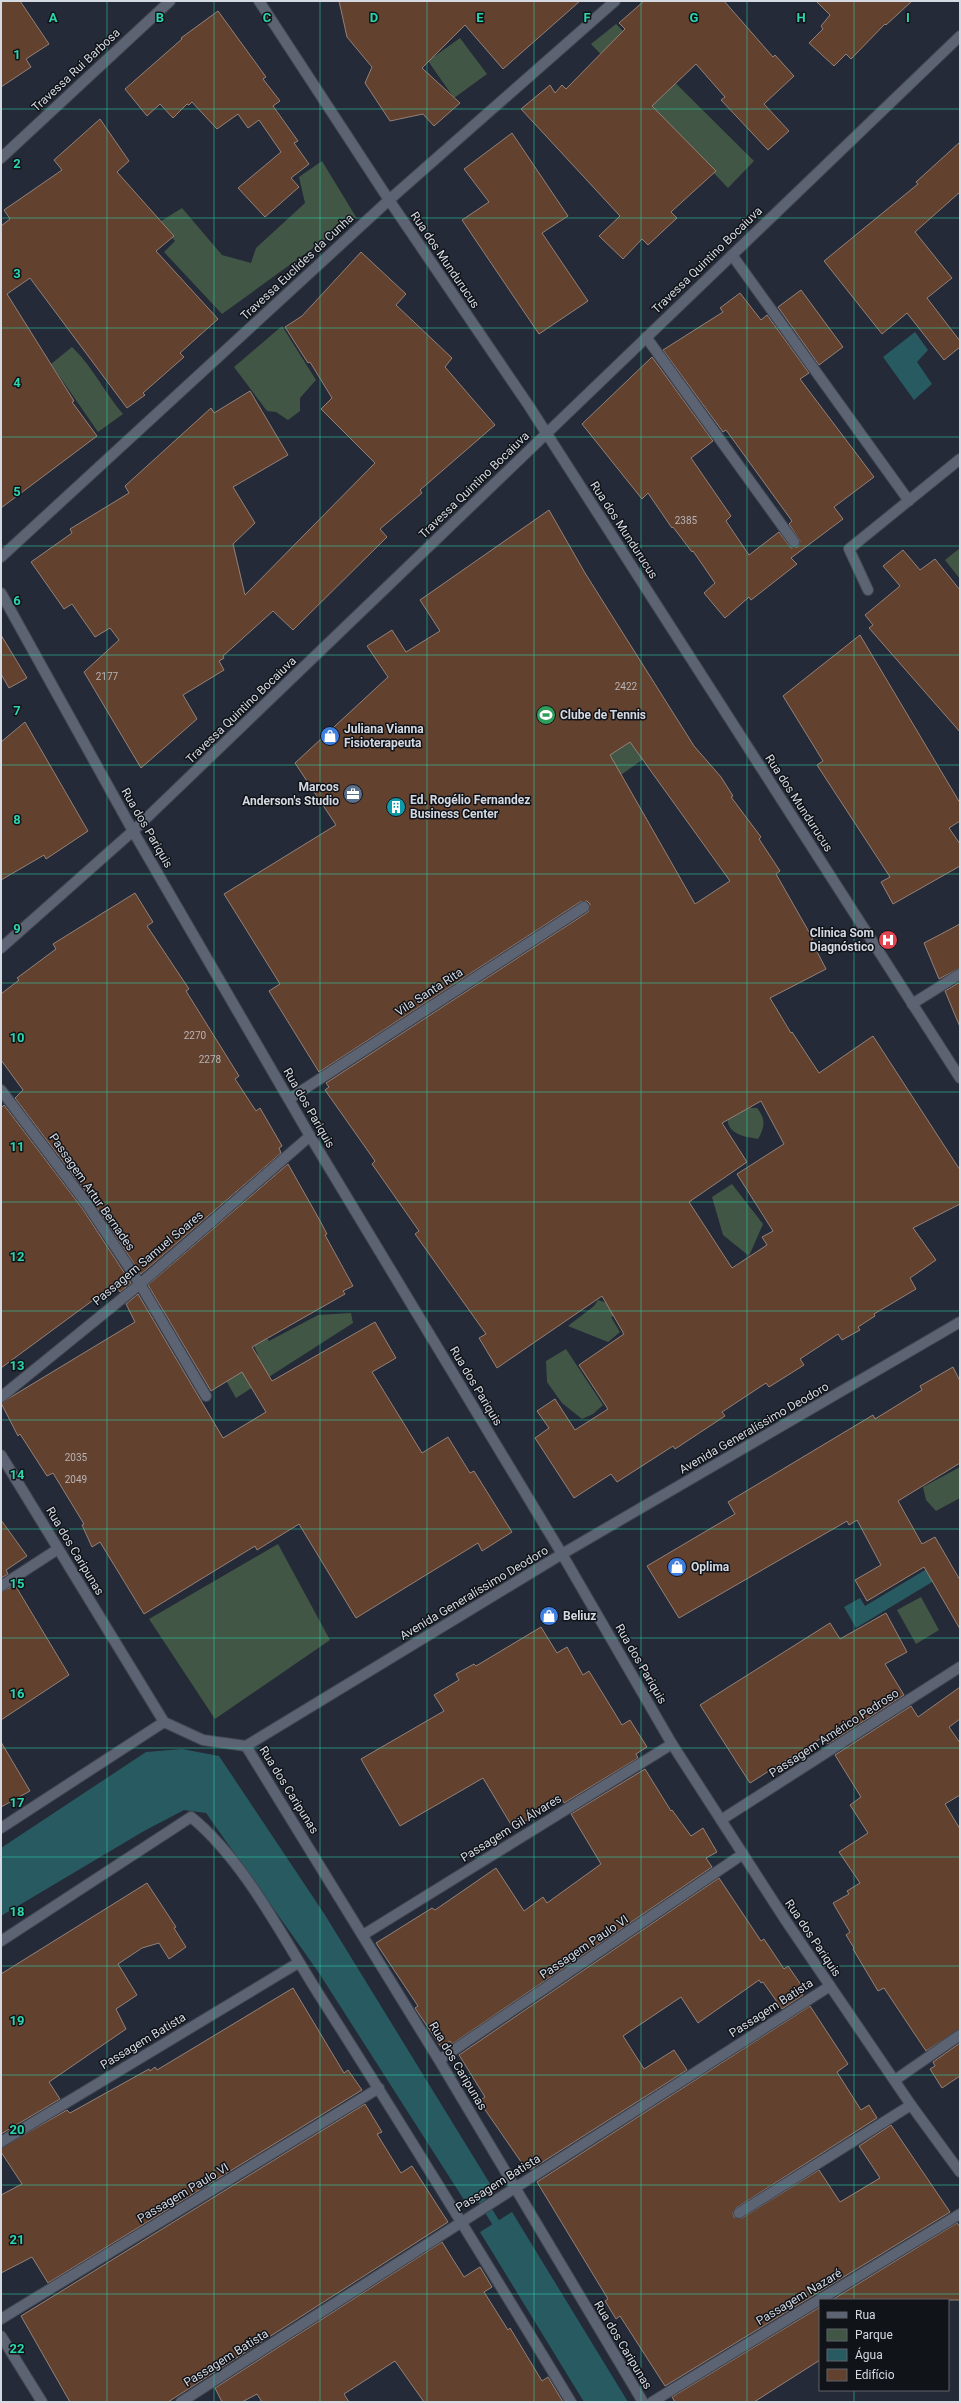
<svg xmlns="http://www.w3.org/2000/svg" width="961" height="2403" viewBox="0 0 961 2403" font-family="Roboto,sans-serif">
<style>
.green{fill:#415644}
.water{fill:#285b61}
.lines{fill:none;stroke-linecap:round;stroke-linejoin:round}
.stream{stroke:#285b61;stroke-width:8}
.building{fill:#63412f;stroke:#938178;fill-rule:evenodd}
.minor-casing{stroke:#414651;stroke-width:12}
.tertiary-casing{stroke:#414651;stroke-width:12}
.minor{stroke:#5c6372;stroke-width:10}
.tertiary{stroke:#5c6372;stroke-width:10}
.grid{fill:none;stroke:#2dd5ab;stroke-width:1;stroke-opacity:0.55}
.labels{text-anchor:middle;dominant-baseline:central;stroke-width:3;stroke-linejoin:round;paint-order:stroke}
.number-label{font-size:10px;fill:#b8b3b5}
.street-label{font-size:12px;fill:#d5d9e2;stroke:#101318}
.poi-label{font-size:12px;font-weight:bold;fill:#d5d9e2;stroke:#101318;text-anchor:start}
.grid-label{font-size:13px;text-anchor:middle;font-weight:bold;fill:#2dd5ab;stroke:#101318;stroke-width:3;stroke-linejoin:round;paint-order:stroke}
</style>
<rect width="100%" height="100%" fill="#242a37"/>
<path class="green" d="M616,24L754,161L728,188L591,44Z
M460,38L487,74L454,98L428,61Z
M322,161L356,217L222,314L164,252L175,241L158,223L182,208L222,255L251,263L256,248L305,203L299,177Z
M282,326L316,380L300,398V411L288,420L276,412L267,411L234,367Z
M72,347C93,367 104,392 123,414L98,432L51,364Z
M960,548V579L945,560Z
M646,709L668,742L592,795L569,761Z
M748,1108H757C766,1119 765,1127 758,1139C743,1137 724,1133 728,1114Z
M732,1184L763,1224L749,1256L723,1235L712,1197Z
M598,1300L623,1308L619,1315L611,1317L620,1332L608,1342L568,1326L594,1306Z
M351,1313L353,1323L236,1398L224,1377L258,1355L249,1335L261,1331L269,1341L318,1315Z
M566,1349L603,1405L593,1414L582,1419L562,1403L547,1382L546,1361Z
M960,1467V1498L936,1511L926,1500L923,1487Z
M278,1544L330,1640L215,1719L149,1619Z
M921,1597L939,1630L916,1644L897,1610Z"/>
<path class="water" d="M915,332L928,350L917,362L932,384L914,400L883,357Z
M930,1567L937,1579L856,1628L844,1607L860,1598L865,1606Z
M182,1749L219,1756L325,1915L492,2187L466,2203L319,1973L206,1813L184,1810L144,1831L1,1916V1848L146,1752Z
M512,2212L628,2402H584L480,2232Z"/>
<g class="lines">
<path class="stream" d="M473,2186L501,2231"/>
</g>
<path class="building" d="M1,1H20L49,44L26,59L31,67L1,87Z
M339,1H580L503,69L465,25L422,68L460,103L434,126L423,114L390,121L365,83L372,67L347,37Z
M644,1H724L773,57L775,55L794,76L764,104L789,131L768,150L721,100L725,97L696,64L652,106L716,171L671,212L677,218L648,245L642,239L623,259L599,236L620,216L521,109L550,85L555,93L562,85L566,89L625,29L619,23Z
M816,1H912L886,25L885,24L851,59L846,54L834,66L809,43L823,29L821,26L830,15Z
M218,11L266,77L263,79L280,101L273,106L298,141L294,143L309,164L291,178L299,187L265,217L238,188L281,152L259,120L248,128L238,114L217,129L192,102L189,105L187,104L173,118L160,104L147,116L125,89L182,39L181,38Z
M100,119L129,161L117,172L174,236L156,251L218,319L180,353L184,357L143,393L145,395L127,408L30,278L7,294L74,401L72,402L97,436L1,508V226L10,219L4,210L62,170L54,160Z
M512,133L568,216L542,233L588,301L539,334L462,220L489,202L464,169Z
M960,142V192L915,232L952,278L927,298L960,341V347L944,360L907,313L882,334L824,261L918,184L916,182Z
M361,252L406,294L396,305L452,358L445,367L495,425L420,490L422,493L380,529L387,537L293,630L273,611L223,656L224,658L219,661L224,670L183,695L197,719L141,768L84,672L119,640L110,628L95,637L72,604L64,609L31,562L72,533L70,529L129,493L125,486L211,408L214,413L250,391L288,455L233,487L255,523L233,544L245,595L375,463L321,409L332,398L310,362L308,363L285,327L302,316Z
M801,290L843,347L819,365L778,307Z
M740,293L761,320L767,315L809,373L800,379L874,477L834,507L843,519L791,558L797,564L751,600L749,597L725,618L704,593L715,583L693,551L692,552L673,527L672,528L648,493L642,499L582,424L652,357L713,441L691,458L731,516L726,521L749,555L779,532L791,548L798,547L800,541L789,524L792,521L726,430L723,432L663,350L723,312L720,308Z
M549,510L585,573L694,746L721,777L733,796L731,797L761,837L759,839L780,871L776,874L813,939L811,940L826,969L770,998L791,1033L792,1032L819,1073L873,1036L960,1170V1204L913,1228L936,1260L910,1278L916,1289L874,1314L875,1316L858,1327L860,1330L842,1340L838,1334L800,1359L804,1365L769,1387L766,1383L722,1412L725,1416L675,1449L673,1446L617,1482L611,1474L574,1498L535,1438L549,1428L537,1411L555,1399L575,1430L608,1409L579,1365L624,1334L602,1296L497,1368L479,1338L486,1334L415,1234L419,1231L372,1164L375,1161L325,1090L329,1087L326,1083L588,912L590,904L587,901L580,902L319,1072L269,991L280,984L224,894L336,825L295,763L388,677L367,646L392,630L406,652L440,631L420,600ZM630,742L730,881L695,904L610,755ZM761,1101L784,1144L737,1174L773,1231L762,1237L767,1245L732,1268L689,1202L747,1162L722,1123Z
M903,550L920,570L935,559L960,590V732L869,628L873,625L865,615L900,586L883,566Z
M1,635L27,678L9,688L1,674Z
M860,635L960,803V821L949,828L960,844V866L893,904L881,882L890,877L817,765L823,761L783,696Z
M25,722L88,831L46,859L44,855L1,880V742Z
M135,893L153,922L147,926L189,989L186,991L239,1076L235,1079L256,1111L260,1108L282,1146L279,1148L281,1153L141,1274L92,1200L15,1098L23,1090L1,1060V994L19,980L17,978L56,949L53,944Z
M960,924V968L939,979L924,943Z
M960,982V1027L945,991Z
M4,1105L82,1208L131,1283L120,1292L115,1284L1,1368V1108Z
M288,1164L319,1219L327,1234L325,1235L353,1286L343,1291L345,1294L252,1347L272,1381L375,1322L396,1358L372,1372L422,1453L448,1437L470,1473L474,1471L512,1532L482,1551L478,1543L356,1618L299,1524L257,1550L255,1546L144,1614L100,1542L92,1547L82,1525L84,1524L53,1473L47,1476L20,1434L18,1436L1,1403L135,1322L126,1304L138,1294L223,1438L266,1412L242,1372L211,1391L148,1285Z
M953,1367L960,1381V1463L898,1501L922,1544L935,1537L960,1580V1629L924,1567L867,1601L855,1580L881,1565L857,1520L849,1525L847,1521L679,1618L647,1566L735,1514L728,1502L873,1415L875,1419L922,1390L920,1386Z
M1,1520L27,1556L6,1570L8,1574L1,1578Z
M15,1585L69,1675L1,1720V1592Z
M886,1613L907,1652L885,1664L904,1695L828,1744L823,1737L750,1783L700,1705L830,1623L840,1639Z
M541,1627L557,1653L567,1647L583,1675L589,1671L622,1725L630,1720L647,1747L636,1754L638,1758L564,1803L562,1799L513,1828L483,1778L400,1826L361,1759L444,1711L434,1695L459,1680L456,1674L474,1664L476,1666Z
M960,1687V1719L949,1727L960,1743V1795L945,1804L960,1829V2029L926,2051L884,1988L878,1991L853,1949L854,1948L846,1935L850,1932L833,1903L849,1894L847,1891L860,1883L839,1852L868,1833L850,1805L861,1797L835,1755L911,1706L918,1717Z
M1,1742L30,1791L1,1807Z
M645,1769L671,1811L672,1810L691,1836L703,1828L717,1852L706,1858L712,1867L452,2044L450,2041L441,2047L415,2008L418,2006L376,1943L432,1908L435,1910L496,1868L524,1911L543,1897L547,1903L601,1864L571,1814Z
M719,1878L761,1941L764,1939L784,1969L788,1966L804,1989L801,1991L803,1995L782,2009L763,1982L761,1983L759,1980L698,2023L681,1997L623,2036L644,2069L674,2050L687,2070L530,2170L528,2168L526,2169L479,2101L485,2097L459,2055Z
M147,1883L176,1927L174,1928L186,1947L169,1959L159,1943L142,1948L118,1964L137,1995L116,2009L126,2029L49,2082L60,2099L1,2134V1974Z
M293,1988L344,2073L348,2070L362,2090L48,2283L32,2257L1,2273V2195L22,2184L1,2152V2148L67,2110L70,2113L149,2069L150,2071L155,2067L157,2070Z
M810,2006L848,2064L837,2072L861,2110L869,2105L877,2118L736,2208L733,2213L734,2217L742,2218L819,2170L840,2202L880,2178L859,2146L891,2125L950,2212L665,2386L620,2316L616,2319L605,2301L608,2299L537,2182Z
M960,2043V2076L942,2088L930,2069L935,2066L933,2062Z
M365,2104L382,2132L377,2134L401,2173L412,2166L448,2222L168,2402H70L21,2316Z
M957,2223L960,2227V2300H832Z
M442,2242L464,2277L480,2267L492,2287L484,2292L508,2330L510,2328L542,2381L548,2377L563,2402H424L395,2361L344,2394L349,2402H262L257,2394L242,2402H222L215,2388Z
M820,2307V2360L754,2402H675L672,2397Z"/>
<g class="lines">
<defs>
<path id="minor" d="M1,158L170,1
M732,255L909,501
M646,337L794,542
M1,557L389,200L615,1
M868,590L849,549L960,459
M912,1004L960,974
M1,1090L87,1204L140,1284L206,1396
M289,1099L584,907
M1,1397L140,1284L310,1136
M1,1586L58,1549
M246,1746L439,2060L643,2402
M721,1820L960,1667
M1,1828L164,1722
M363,1935L672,1744
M1,1941L191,1817C243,1859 282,1936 318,1993C404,2128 488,2265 571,2402
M439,2060L743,1854
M895,2080L960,2035
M1,2142L298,1963
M739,2213L911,2105
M1,2319L379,2088
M1,2336L42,2402
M181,2402L830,1986
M652,2402L960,2214"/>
<path id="tertiary" d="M259,1L389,200L529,406L960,1078
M1,593L133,831L310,1136L562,1554L672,1744L786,1921L911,2105L960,2172
M1,948L133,831L960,36
M1,1455L164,1722L203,1740L246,1746L562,1554L960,1322"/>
</defs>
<use href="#minor" class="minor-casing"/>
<use href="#tertiary" class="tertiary-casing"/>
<use href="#minor" class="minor"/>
<use href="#tertiary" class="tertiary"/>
</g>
<path class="grid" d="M107,1V2402M214,1V2402M320,1V2402M427,1V2402M534,1V2402M641,1V2402M747,1V2402M854,1V2300M1,109H960M1,218H960M1,328H960M1,437H960M1,546H960M1,655H960M1,765H960M1,874H960M1,983H960M1,1092H960M1,1202H960M1,1311H960M1,1420H960M1,1529H960M1,1638H960M1,1748H960M1,1857H960M1,1966H960M1,2075H960M1,2185H960M1,2294H960M854,2390V2402"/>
<defs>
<symbol id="stadium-disc" viewBox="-11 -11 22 22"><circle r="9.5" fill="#2e9e5b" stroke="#101318"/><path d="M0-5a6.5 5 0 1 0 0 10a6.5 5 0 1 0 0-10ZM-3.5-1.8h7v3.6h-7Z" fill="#fff"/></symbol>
<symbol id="shop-disc" viewBox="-11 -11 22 22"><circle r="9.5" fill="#3f7fe0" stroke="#101318"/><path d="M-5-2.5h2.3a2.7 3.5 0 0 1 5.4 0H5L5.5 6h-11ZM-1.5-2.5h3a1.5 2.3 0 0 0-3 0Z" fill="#fff"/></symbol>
<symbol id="office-disc" viewBox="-11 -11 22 22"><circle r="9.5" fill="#5c6f8a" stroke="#101318"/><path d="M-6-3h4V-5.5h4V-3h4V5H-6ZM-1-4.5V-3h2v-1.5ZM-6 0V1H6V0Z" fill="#fff"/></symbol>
<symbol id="building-disc" viewBox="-11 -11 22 22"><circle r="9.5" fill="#0f9aa8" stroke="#101318"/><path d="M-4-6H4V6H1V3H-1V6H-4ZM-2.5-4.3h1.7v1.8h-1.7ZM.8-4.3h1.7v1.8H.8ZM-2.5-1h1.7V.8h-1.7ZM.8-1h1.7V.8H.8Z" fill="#fff"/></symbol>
<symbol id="hospital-disc" viewBox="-11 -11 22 22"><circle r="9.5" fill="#e0444e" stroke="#101318"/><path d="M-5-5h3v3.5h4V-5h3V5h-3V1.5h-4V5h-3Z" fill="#fff"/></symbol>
</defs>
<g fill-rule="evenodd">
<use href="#stadium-disc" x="535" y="704" width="22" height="22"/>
<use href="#shop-disc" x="319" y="725" width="22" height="22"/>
<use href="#office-disc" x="342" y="783" width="22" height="22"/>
<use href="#building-disc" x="385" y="796" width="22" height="22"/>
<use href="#hospital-disc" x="877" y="929" width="22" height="22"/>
<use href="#shop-disc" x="666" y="1556" width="22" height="22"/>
<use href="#shop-disc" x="538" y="1605" width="22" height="22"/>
</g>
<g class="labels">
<g class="number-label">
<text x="686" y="520">2385</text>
<text x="107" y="676">2177</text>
<text x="626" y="686">2422</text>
<text x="195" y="1035">2270</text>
<text x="210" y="1059">2278</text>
<text x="76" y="1457">2035</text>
<text x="76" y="1479">2049</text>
</g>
<g class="street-label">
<text transform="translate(76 70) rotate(-43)">Travessa Rui Barbosa</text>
<text transform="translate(445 260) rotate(56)">Rua dos Mundurucus</text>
<text transform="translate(707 260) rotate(-44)">Travessa Quintino Bocaiuva</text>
<text transform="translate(297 267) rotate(-43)">Travessa Euclides da Cunha</text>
<text transform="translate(474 485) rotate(-44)">Travessa Quintino Bocaiuva</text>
<text transform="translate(624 530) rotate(57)">Rua dos Mundurucus</text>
<text transform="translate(241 710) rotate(-44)">Travessa Quintino Bocaiuva</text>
<text transform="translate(799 803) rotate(57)">Rua dos Mundurucus</text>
<text transform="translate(147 828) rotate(60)">Rua dos Pariquis</text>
<text transform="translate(429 992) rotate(-33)">Vila Santa Rita</text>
<text transform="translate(309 1108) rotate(60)">Rua dos Pariquis</text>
<text transform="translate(92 1192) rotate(55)">Passagem Artur Bernades</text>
<text transform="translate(148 1258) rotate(-40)">Passagem Samuel Soares</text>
<text transform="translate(476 1386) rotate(59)">Rua dos Pariquis</text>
<text transform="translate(754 1428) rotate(-30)">Avenida Generalíssimo Deodoro</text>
<text transform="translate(75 1551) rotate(59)">Rua dos Caripunas</text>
<text transform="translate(474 1593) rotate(-31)">Avenida Generalíssimo Deodoro</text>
<text transform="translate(641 1664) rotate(60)">Rua dos Pariquis</text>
<text transform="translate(834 1733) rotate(-33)">Passagem Américo Pedroso</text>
<text transform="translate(289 1790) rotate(58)">Rua dos Caripunas</text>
<text transform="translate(511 1828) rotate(-32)">Passagem Gil Álvares</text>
<text transform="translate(813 1938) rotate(56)">Rua dos Pariquis</text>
<text transform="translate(584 1947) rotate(-34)">Passagem Paulo VI</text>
<text transform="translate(771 2008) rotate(-33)">Passagem Batista</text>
<text transform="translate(143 2041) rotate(-31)">Passagem Batista</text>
<text transform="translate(458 2066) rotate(59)">Rua dos Caripunas</text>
<text transform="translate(498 2183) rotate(-32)">Passagem Batista</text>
<text transform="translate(183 2193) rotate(-31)">Passagem Paulo VI</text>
<text transform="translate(799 2297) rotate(-31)">Passagem Nazaré</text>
<text transform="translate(623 2345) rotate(59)">Rua dos Caripunas</text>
<text transform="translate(226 2358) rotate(-32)">Passagem Batista</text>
</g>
<g class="poi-label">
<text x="560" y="715">Clube de Tennis</text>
<text x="344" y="729">Juliana Vianna<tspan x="344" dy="14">Fisioterapeuta</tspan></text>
<text x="339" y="787" text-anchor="end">Marcos<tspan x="339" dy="14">Anderson's Studio</tspan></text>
<text x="410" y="800">Ed. Rogélio Fernandez<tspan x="410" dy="14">Business Center</tspan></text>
<text x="874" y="933" text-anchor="end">Clinica Som<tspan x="874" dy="14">Diagnóstico</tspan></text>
<text x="691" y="1567">Oplima</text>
<text x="563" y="1616">Beliuz</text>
</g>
</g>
<g class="grid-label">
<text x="53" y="22">A</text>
<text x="160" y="22">B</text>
<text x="267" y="22">C</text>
<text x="374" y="22">D</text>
<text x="480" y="22">E</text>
<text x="587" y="22">F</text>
<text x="694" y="22">G</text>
<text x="801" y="22">H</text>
<text x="908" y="22">I</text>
<text x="17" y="59">1</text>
<text x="17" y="168">2</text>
<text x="17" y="278">3</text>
<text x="17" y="387">4</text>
<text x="17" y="496">5</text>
<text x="17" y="605">6</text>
<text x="17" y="715">7</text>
<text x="17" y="824">8</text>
<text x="17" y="933">9</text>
<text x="17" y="1042">10</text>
<text x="17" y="1151">11</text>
<text x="17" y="1261">12</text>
<text x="17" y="1370">13</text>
<text x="17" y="1479">14</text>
<text x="17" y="1588">15</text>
<text x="17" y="1698">16</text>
<text x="17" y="1807">17</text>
<text x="17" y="1916">18</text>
<text x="17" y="2025">19</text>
<text x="17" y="2134">20</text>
<text x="17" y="2244">21</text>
<text x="17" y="2353">22</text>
</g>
<rect width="961" height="2403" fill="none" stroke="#d5d9e2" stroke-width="4"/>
<rect x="819" y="2299" width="130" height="92" fill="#101318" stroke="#5f6269"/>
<rect x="827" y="2312" width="20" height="6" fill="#5c6372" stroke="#5f6269"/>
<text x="855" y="2319" font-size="12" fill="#d5d9e2">Rua</text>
<rect x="827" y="2329" width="20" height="12" fill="#415644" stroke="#5f6269"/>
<text x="855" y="2339" font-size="12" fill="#d5d9e2">Parque</text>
<rect x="827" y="2349" width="20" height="12" fill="#285b61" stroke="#5f6269"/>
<text x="855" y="2359" font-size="12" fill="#d5d9e2">Água</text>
<rect x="827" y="2369" width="20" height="12" fill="#63412f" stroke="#5f6269"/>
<text x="855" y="2379" font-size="12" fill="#d5d9e2">Edifício</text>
</svg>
